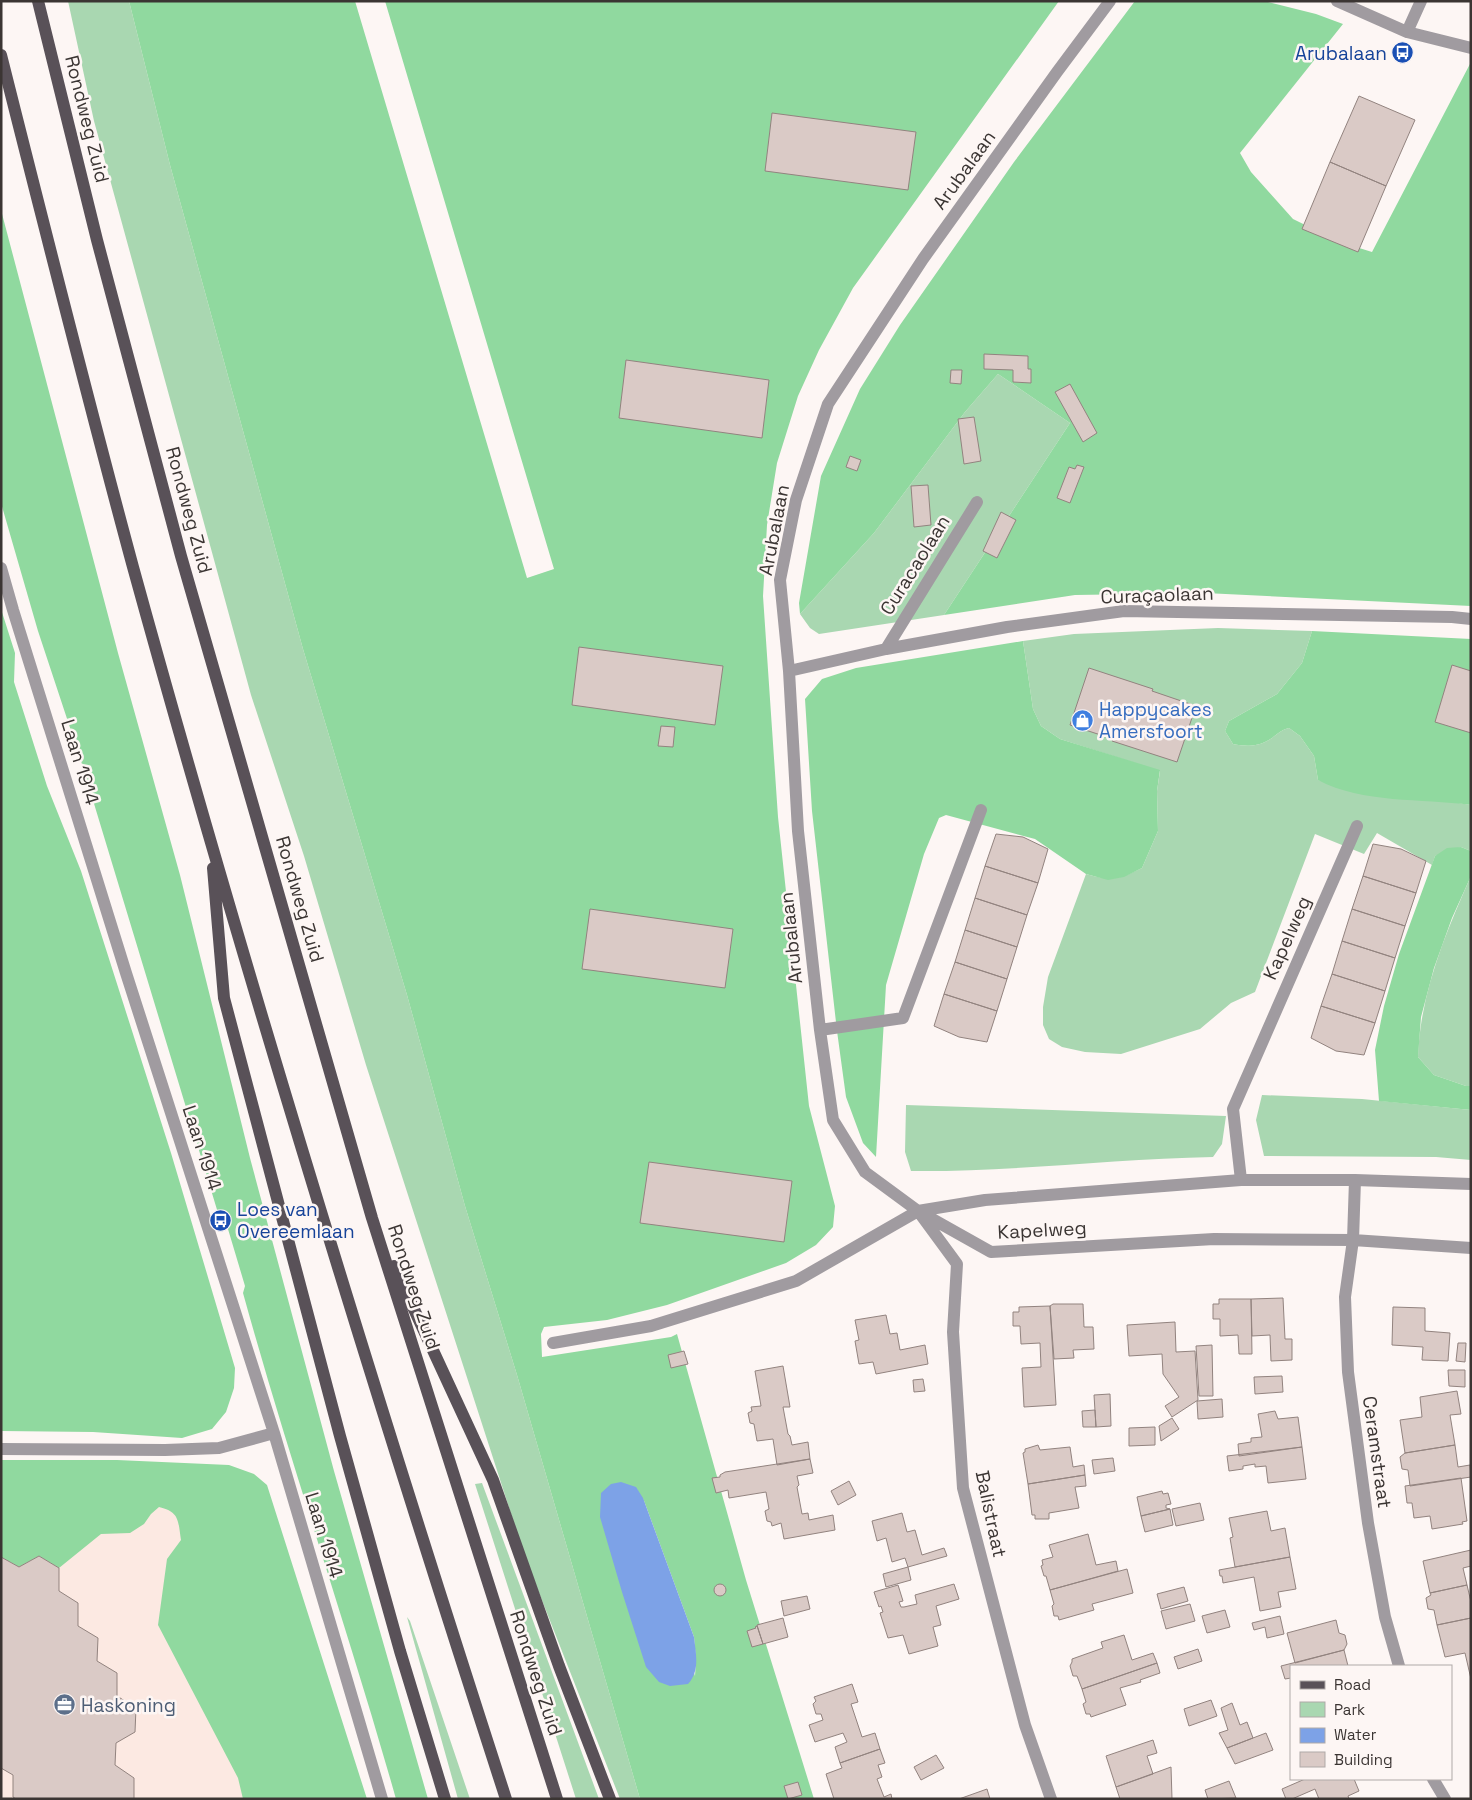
<svg xmlns="http://www.w3.org/2000/svg" width="1472" height="1800" viewBox="0 0 1472 1800" font-family="'Space Grotesk',sans-serif">
<style>
.built{fill:#fce9e2}
.green{fill:#a9d7b1}
.forest{fill:#90d99f;fill-rule:evenodd}
.water{fill:#7da2e7}
.building{fill:#dacac6;stroke:#92837f}
.lines{fill:none;stroke-linecap:round;stroke-linejoin:round}
.minor{stroke:#a09ba0;stroke-width:12}
.major{stroke:#595158;stroke-width:12}
.labels{text-anchor:middle;dominant-baseline:central;stroke-width:5;stroke-linejoin:round;paint-order:stroke}
.transit-label{font-size:19px;fill:#164399;stroke:#fdf6f4;text-anchor:end}
.street-label{font-size:19px;fill:#3b3533;stroke:#fdf6f4}
.shop-label{font-size:19px;fill:#366cbe;stroke:#fdf6f4;text-anchor:start}
.service-label{font-size:19px;fill:#4e5e75;stroke:#fdf6f4;text-anchor:start}
</style>
<rect width="100%" height="100%" fill="#fdf6f4"/>
<path class="built" d="M1,1493L182,1502L270,1799H1Z"/>
<path class="green" d="M68,1H129L170,165L303,649L407,995L465,1206L517,1375L640,1799H620L525,1557L366,1065L304,856L251,695L94,121Z
M998,374L1070,423L944,615L819,634L810,628L800,614L874,533L965,412Z
M1218,628L1312,631L1302,663L1277,694L1229,721L1225,731L1233,744C1244,746 1255,747 1265,742C1275,738 1277,731 1289,728L1300,736L1314,756L1318,780L1471,805V851L1461,847L1435,856L1432,865L1377,833L1364,854L1315,834L1255,992L1231,1003L1200,1029L1121,1054L1085,1052L1062,1047L1049,1039L1043,1025V1007L1048,977L1086,874C1112,881 1117,880 1142,868L1158,831L1157,791L1160,771L1060,739L1041,726L1033,709L1023,641L1074,634Z
M1471,876V1086H1466L1434,1075L1418,1057C1420,994 1445,934 1471,876Z
M1262,1095L1362,1099L1471,1110V1160L1436,1157L1264,1156L1256,1120Z
M906,1105L1226,1116L1222,1144L1213,1157C1112,1159 1012,1172 911,1171L905,1152Z
M482,1483L599,1799H576L475,1484Z
M407,1617L410,1621L470,1799H458Z"/>
<path class="forest" d="M129,1H355L527,578L554,569L385,1H1059L853,288L819,350L798,396L777,463L767,525L763,596L778,817L809,1106L835,1206L833,1227L816,1245L786,1263L667,1305L607,1320L544,1327L541,1334L542,1357L671,1337L677,1334L746,1580L814,1799H640L517,1375L465,1206L407,995L303,649L170,165ZM643,1498L694,1637L696,1660L695,1676Z
M1135,1H1264L1316,14L1343,24L1240,153L1251,172L1293,219L1340,242L1372,252L1471,62V606L1205,593L1075,595L944,615L1070,423L998,374L965,412L874,533L800,614L799,603L821,476L860,389L900,325L1014,162Z
M1,210L118,653L180,875L250,1158L334,1471L428,1799H396C348,1629 290,1463 243,1293L245,1286L225,1219L218,1213L82,764L38,631L1,503Z
M1,609L15,653L14,682L47,786L81,871L171,1153L235,1368L234,1388L226,1412L212,1429L182,1438L93,1432L1,1431Z
M1312,631L1471,639V805C1421,798 1363,804 1318,780L1314,756L1300,736L1289,728C1277,731 1275,738 1265,742C1255,747 1244,746 1233,744L1225,731L1229,721L1277,694L1302,663Z
M1023,641L1033,709L1041,726L1060,739L1160,770L1157,791L1158,831L1142,868L1124,877L1108,880L1086,874L1035,839L946,815L939,818L924,854L886,985L876,1157L863,1143L846,1097L837,1031L812,811L805,699L822,679L856,668Z
M1461,847L1471,851V876L1452,918L1434,968L1421,1017L1418,1057L1434,1075L1466,1086H1471V1110L1379,1101L1375,1050L1384,1006L1399,954L1435,856L1447,848Z
M1,1460H117L229,1465L254,1474L267,1485L367,1799H243L238,1778L158,1625L167,1559L181,1540C178,1521 180,1512 159,1507L151,1514L144,1524L130,1533L101,1534L59,1568L39,1556L19,1567L1,1557Z"/>
<path class="water" d="M621,1482L636,1487L643,1498L694,1637C696,1654 700,1671 688,1684L670,1686L659,1682L646,1667L622,1592L600,1517L601,1493L611,1484Z"/>
<path class="building" d="M1359,96L1415,120L1386,186L1330,162Z
M772,113L916,132L908,190L765,171Z
M1330,162L1386,186L1358,252L1302,229Z
M984,354L1028,356V369H1031V383L1013,382V370L984,369Z
M626,360L769,380L762,438L619,418Z
M951,370H962L961,384L950,383Z
M1070,384L1097,433L1083,442L1055,392Z
M974,417L981,461L964,464L958,419Z
M850,456L861,460L857,471L846,467Z
M1077,465L1084,467L1070,503L1057,498L1069,467L1075,469Z
M928,485L931,525L914,527L911,486Z
M1001,512L1016,520L997,558L983,551Z
M579,647L723,666L715,725L572,705Z
M1452,665L1471,671V733L1435,722Z
M1089,668L1153,689L1152,691L1196,706L1177,762L1112,741L1113,739L1070,725Z
M661,726L675,727L673,747L658,746Z
M996,834L1023,837L1048,849L1038,883L985,866Z
M1373,844L1401,849L1426,861L1416,893L1363,876Z
M985,866L1038,883L1027,915L975,898Z
M1363,876L1416,893L1405,926L1352,909Z
M975,898L1027,915L1017,947L965,930Z
M590,909L733,929L725,988L582,969Z
M1352,909L1405,926L1395,958L1342,941Z
M965,930L1017,947L1007,979L955,962Z
M1342,941L1395,958L1385,991L1332,974Z
M955,962L1007,979L997,1011L944,994Z
M1332,974L1385,991L1375,1023L1321,1006Z
M944,994L997,1011L987,1042L959,1037L934,1026Z
M1321,1006L1375,1023L1364,1055L1336,1051L1311,1038Z
M649,1162L792,1181L784,1242L640,1223Z
M1283,1298L1285,1339H1292V1360L1271,1361L1270,1335L1252,1336L1251,1299Z
M1219,1299H1251L1252,1354H1239L1238,1335L1220,1336V1319H1213V1304H1219Z
M1053,1304H1083L1084,1327H1093L1094,1349L1073,1350L1074,1358L1054,1359L1050,1306Z
M1050,1306L1056,1405L1024,1407L1022,1368L1041,1367L1040,1343L1021,1344L1020,1326H1013V1312H1019V1307Z
M1393,1307L1425,1308V1331L1450,1333L1448,1361L1422,1360L1423,1347L1392,1345Z
M886,1315L890,1334L897,1333L900,1350L925,1345L928,1364L876,1374L873,1362L859,1364L855,1341L859,1340L855,1320Z
M1175,1322L1176,1352L1195,1351L1198,1400L1172,1417L1165,1406L1179,1397L1163,1374L1162,1354L1129,1356L1127,1325Z
M1458,1343H1466L1465,1362L1456,1361Z
M1212,1345L1213,1396H1199L1196,1346Z
M684,1351L688,1364L671,1368L668,1355Z
M783,1366L790,1407H783L788,1434L790,1436L792,1445L808,1442L810,1459L777,1465L773,1439L757,1441L754,1424L750,1423L748,1413L752,1411L751,1407L761,1406L755,1371Z
M1448,1370H1465V1387L1449,1386Z
M1282,1376L1283,1392L1255,1394L1254,1377Z
M923,1379L925,1391L914,1392L913,1380Z
M1457,1391L1461,1414L1450,1415L1455,1445L1405,1453L1400,1420L1422,1417L1420,1397Z
M1110,1394L1111,1426L1096,1427L1094,1395Z
M1222,1399L1223,1417L1198,1419L1197,1401Z
M1095,1410L1096,1427H1083L1082,1411Z
M1275,1411L1278,1419L1298,1417L1302,1447L1239,1456L1238,1444L1251,1442V1438L1262,1437L1258,1414Z
M1172,1418L1179,1429L1161,1441L1159,1426Z
M1155,1427V1445L1129,1446V1428Z
M1038,1445L1040,1450L1070,1447L1073,1467L1084,1465L1085,1475L1028,1484L1023,1453L1025,1452V1449Z
M1455,1445L1458,1467L1470,1465L1471,1477L1410,1486L1408,1470L1402,1469L1400,1457L1405,1453Z
M1302,1447L1306,1479L1268,1483L1266,1466L1255,1467V1464L1243,1466V1469L1229,1471L1227,1456Z
M1113,1458L1115,1471L1094,1474L1092,1460Z
M810,1459L813,1473L797,1476L799,1485L797,1487L802,1514L808,1513L809,1520L833,1515L835,1530L784,1539L781,1523L772,1526L771,1522L767,1521L765,1511L769,1509L766,1492L729,1498L728,1490L716,1493L712,1478L720,1477V1475L725,1472Z
M1085,1475L1086,1486L1075,1487L1079,1508L1049,1513V1519H1035V1515H1032L1028,1484Z
M1461,1478L1467,1521L1462,1522L1463,1524L1432,1529L1430,1516L1414,1518L1412,1503H1407L1405,1486Z
M849,1481L856,1495L838,1505L831,1491Z
M1162,1491L1163,1494L1168,1493L1171,1504L1166,1505V1508L1170,1509L1141,1516L1137,1497Z
M1200,1503L1204,1520L1176,1526L1172,1509Z
M1170,1509L1173,1525L1145,1532L1141,1516Z
M1267,1511L1271,1531L1285,1528L1290,1557L1235,1567L1230,1538L1233,1537L1229,1518Z
M902,1513L907,1532L915,1530L922,1555L944,1548L947,1556L908,1567L905,1558L892,1562L886,1538L877,1541L872,1521Z
M1088,1534L1096,1565L1116,1561L1118,1571L1050,1590L1046,1576H1044L1041,1566L1043,1565L1042,1560L1053,1557L1049,1545Z
M1471,1550V1566L1463,1568L1467,1585L1430,1593L1423,1561Z
M39,1556L59,1568V1591L78,1603V1626L98,1638L97,1661L117,1673V1696L136,1708L135,1732L116,1743L115,1765L134,1778V1799H16L13,1797V1775L1,1768V1557L19,1567Z
M1290,1557L1296,1589L1278,1592L1281,1607L1260,1611L1254,1577L1223,1583L1222,1576H1220L1219,1570Z
M908,1567L911,1580L886,1587L883,1574Z
M1127,1569L1133,1593L1092,1604L1094,1610L1059,1620L1058,1616H1054L1052,1606L1054,1604L1050,1590Z
M714 1590a6 6 0 1 1 12 0a6 6 0 1 1-12 0Z
M954,1584L959,1599L936,1606L941,1625L933,1627L938,1646L909,1654L903,1635L888,1638L880,1613L883,1612L881,1606L879,1607L874,1592L898,1585L903,1601L899,1602L901,1607H904L917,1604L915,1595Z
M1467,1585L1471,1602V1618L1437,1625L1434,1610L1428,1609L1426,1598L1431,1595L1430,1593Z
M1184,1587L1188,1601L1161,1609L1157,1594Z
M807,1596L810,1609L784,1616L781,1601Z
M1190,1604L1195,1621L1166,1629L1161,1611Z
M1225,1610L1230,1627L1207,1633L1202,1616Z
M1280,1616L1284,1634L1267,1638L1265,1627L1254,1630L1252,1623Z
M783,1618L788,1637L763,1644L757,1625Z
M1471,1618V1679L1465,1653L1445,1657L1437,1625Z
M1336,1620L1339,1633L1345,1635L1347,1644L1344,1650L1295,1663L1287,1633Z
M757,1626L763,1644L752,1647L747,1631L756,1628L755,1627Z
M1124,1635L1132,1660L1153,1653L1157,1663L1082,1689L1077,1676H1073L1070,1666L1072,1662V1659L1103,1648L1101,1642Z
M1198,1649L1202,1661L1178,1669L1174,1657Z
M1344,1650L1348,1666H1291V1678L1285,1679L1281,1666Z
M1157,1663L1160,1673L1140,1680L1141,1682L1120,1688L1126,1705L1091,1717L1090,1714H1086L1083,1704L1086,1702L1082,1689Z
M852,1684L858,1702L851,1704L862,1737L875,1733L880,1749L840,1763L835,1747L847,1742L843,1733L815,1742L809,1725L823,1720L821,1714H816L813,1704L816,1701L814,1697Z
M1211,1700L1217,1716L1189,1726L1184,1709Z
M1232,1703L1240,1725L1247,1722L1253,1738L1227,1748L1219,1733L1228,1730L1221,1708Z
M1266,1733L1273,1750L1235,1764L1227,1748Z
M1153,1740L1157,1753L1147,1756L1153,1774L1116,1787L1106,1756Z
M880,1749L885,1763L878,1765L882,1777L877,1779L884,1797L891,1794L892,1799H834L826,1774L842,1768L840,1763Z
M936,1755L944,1768L921,1780L914,1767Z
M1171,1767L1172,1799H1120L1116,1787Z
M1305,1779H1354L1359,1791L1348,1796L1349,1799H1319L1315,1789L1292,1799H1286L1282,1789Z
M1229,1781L1236,1798L1208,1799L1205,1790Z
M798,1782L802,1795L788,1799L784,1786Z
M987,1789L990,1799H959Z"/>
<g class="lines">
<path class="minor" d="M1110,1L1057,72L923,259L828,404L796,500L780,580L789,671L798,831L820,1030L833,1120L865,1172L918,1211L991,1252L1214,1239L1353,1240L1471,1248
M1337,1L1407,32L1471,48
M1407,32L1421,1
M1,568L13,610L126,973L274,1433L382,1799
M886,649L977,502
M789,671L886,649L1007,627L1124,611L1452,617L1471,619
M820,1030L903,1018L981,810
M1241,1180L1233,1109L1357,826
M1355,1180L1353,1240L1345,1297L1348,1372L1368,1523L1385,1617L1399,1666
M921,1215L957,1264L953,1332L963,1488L1025,1725L1051,1799
M553,1343L651,1326L796,1281L918,1211L985,1200L1241,1180H1355L1471,1184
M1,1449L165,1450L219,1448L274,1433
M1433,1779L1445,1799"/>
<path class="major" d="M38,1L97,240L181,556L372,1218L557,1799
M1,55C44,226 87,397 133,567C247,981 374,1391 506,1799
M213,868L224,998L340,1436L400,1651L445,1799
M394,1266L493,1480L559,1666L610,1799"/>
</g>
<defs>
<symbol id="bus-disc" viewBox="-11 -11 22 22"><circle r="9.5" fill="#1a4fb4" stroke="#fdf6f4"/><path d="M-5-6H5V4H4V6H2V4H-2V6H-4V4H-5ZM-3.5-4V0h7V-4ZM-3.5 1.2v1.5H-2V1.2ZM2 1.2v1.5H3.5V1.2Z" fill="#fff"/></symbol>
<symbol id="shop-disc" viewBox="-11 -11 22 22"><circle r="9.5" fill="#3f7fe0" stroke="#fdf6f4"/><path d="M-5-2.5h2.3a2.7 3.5 0 0 1 5.4 0H5L5.5 6h-11ZM-1.5-2.5h3a1.5 2.3 0 0 0-3 0Z" fill="#fff"/></symbol>
<symbol id="office-disc" viewBox="-11 -11 22 22"><circle r="9.5" fill="#5c6f8a" stroke="#fdf6f4"/><path d="M-6-3h4V-5.5h4V-3h4V5H-6ZM-1-4.5V-3h2v-1.5ZM-6 0V1H6V0Z" fill="#fff"/></symbol>
</defs>
<g fill-rule="evenodd">
<use href="#bus-disc" x="1390" y="40" width="25" height="25"/>
<use href="#shop-disc" x="1070" y="708" width="25" height="25"/>
<use href="#bus-disc" x="208" y="1208" width="25" height="25"/>
<use href="#office-disc" x="52" y="1692" width="25" height="25"/>
</g>
<g class="labels">
<g class="transit-label">
<text x="1387" y="53">Arubalaan</text>
<text x="237" y="1209" text-anchor="start">Loes van<tspan x="237" dy="22">Overeemlaan</tspan></text>
</g>
<g class="street-label">
<text transform="translate(87 119) rotate(76)">Rondweg Zuid</text>
<text transform="translate(964 170) rotate(-54)">Arubalaan</text>
<text transform="translate(189 510) rotate(75)">Rondweg Zuid</text>
<text transform="translate(774 530) rotate(-79)">Arubalaan</text>
<text transform="translate(915 565) rotate(-58)">Curacaolaan</text>
<text transform="translate(1157 595) rotate(-2)">Curaçaolaan</text>
<text transform="translate(80 762) rotate(73)">Laan 1914</text>
<text transform="translate(300 899) rotate(74)">Rondweg Zuid</text>
<text transform="translate(791 938) rotate(-96)">Arubalaan</text>
<text transform="translate(1287 938) rotate(-66)">Kapelweg</text>
<text transform="translate(202 1148) rotate(72)">Laan 1914</text>
<text transform="translate(1042 1230) rotate(-3)">Kapelweg</text>
<text transform="translate(414 1287) rotate(72)">Rondweg Zuid</text>
<text transform="translate(1377 1452) rotate(82)">Ceramstraat</text>
<text transform="translate(991 1514) rotate(78)">Balistraat</text>
<text transform="translate(324 1535) rotate(73)">Laan 1914</text>
<text transform="translate(536 1673) rotate(72)">Rondweg Zuid</text>
</g>
<g class="shop-label">
<text x="1099" y="709">Happycakes<tspan x="1099" dy="22">Amersfoort</tspan></text>
</g>
<g class="service-label">
<text x="81" y="1705">Haskoning</text>
</g>
</g>
<rect width="1472" height="1800" fill="none" stroke="#3b3533" stroke-width="5"/>
<rect x="1290" y="1665" width="162" height="115" fill="#fdf6f4" stroke="#afa9a7"/>
<rect x="1300" y="1681" width="25" height="8" fill="#595158" stroke="#afa9a7"/>
<text x="1334" y="1690" font-size="15" fill="#3b3533">Road</text>
<rect x="1300" y="1702" width="25" height="15" fill="#a9d7b1" stroke="#afa9a7"/>
<text x="1334" y="1715" font-size="15" fill="#3b3533">Park</text>
<rect x="1300" y="1728" width="25" height="15" fill="#7da2e7" stroke="#afa9a7"/>
<text x="1334" y="1740" font-size="15" fill="#3b3533">Water</text>
<rect x="1300" y="1752" width="25" height="15" fill="#dacac6" stroke="#afa9a7"/>
<text x="1334" y="1765" font-size="15" fill="#3b3533">Building</text>
</svg>
